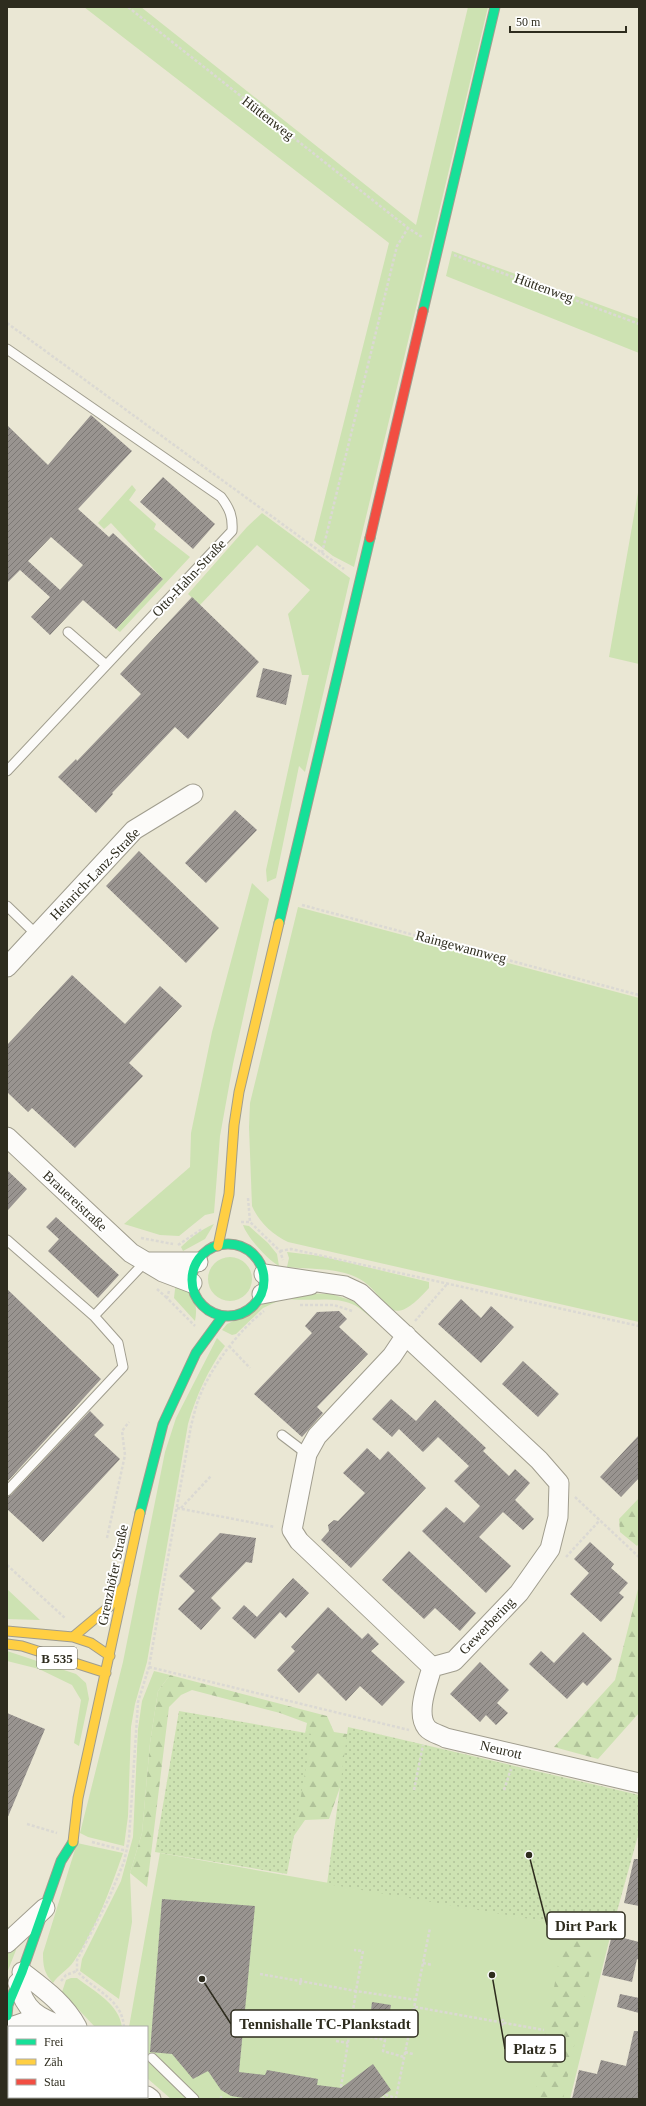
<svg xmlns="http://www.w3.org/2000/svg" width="646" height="2106" viewBox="0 0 646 2106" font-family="'Times New Roman',serif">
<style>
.green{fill:#cde2b2}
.forest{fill:url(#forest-firs)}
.park{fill:url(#park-dots)}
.building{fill:url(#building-hatch);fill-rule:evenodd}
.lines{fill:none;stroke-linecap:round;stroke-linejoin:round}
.lane-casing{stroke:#a09d8e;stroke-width:11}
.street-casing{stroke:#a09d8e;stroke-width:21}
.fast-casing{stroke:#a09d8e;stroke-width:11}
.slow-casing{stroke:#a09d8e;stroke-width:11}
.jam-casing{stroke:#a09d8e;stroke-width:11}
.path{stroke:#dbd9d3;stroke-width:2.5;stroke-dasharray:3 2;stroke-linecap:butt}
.lane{stroke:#fcfbf9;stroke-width:9}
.street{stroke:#fcfbf9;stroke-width:19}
.fast{stroke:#16e098;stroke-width:9}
.slow{stroke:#ffcf43;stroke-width:9}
.jam{stroke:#f24e42;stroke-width:9}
.labels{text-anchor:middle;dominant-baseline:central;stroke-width:4;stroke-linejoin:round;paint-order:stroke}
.shield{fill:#fff;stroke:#6d6b62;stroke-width:1}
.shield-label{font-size:13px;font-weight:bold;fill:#2e2c1e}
.street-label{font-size:14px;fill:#2e2c1e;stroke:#fff}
.leader{fill:none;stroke:#2e2c1e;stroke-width:1.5}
.callout-dot{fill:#2e2c1e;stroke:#fff;stroke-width:1.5}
.callout{fill:#fff;stroke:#2e2c1e;stroke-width:1.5}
.callout-label{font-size:15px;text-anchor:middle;font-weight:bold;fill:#2e2c1e}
</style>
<defs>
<pattern id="forest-firs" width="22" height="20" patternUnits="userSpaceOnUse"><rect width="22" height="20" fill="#cde2b2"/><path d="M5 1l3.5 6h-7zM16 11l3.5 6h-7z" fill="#b0c299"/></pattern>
<pattern id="park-dots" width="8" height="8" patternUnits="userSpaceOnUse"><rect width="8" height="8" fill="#cde2b2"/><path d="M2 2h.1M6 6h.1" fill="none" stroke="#b0c299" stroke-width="1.8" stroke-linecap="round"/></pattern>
<pattern id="building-hatch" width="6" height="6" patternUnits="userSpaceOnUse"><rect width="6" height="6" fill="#999490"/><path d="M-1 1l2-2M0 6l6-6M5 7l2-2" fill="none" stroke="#7d7975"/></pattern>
</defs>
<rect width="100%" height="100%" fill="#eae7d4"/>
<path class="green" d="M84,7H141L416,225L468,7H488L354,567L333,556L314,541L389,243Z
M452,251L639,319V353L446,276Z
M132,485L136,490L129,500L156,524L154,529L190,557L120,632L116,629L163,579L111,523L104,529L98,523Z
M639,487V664L609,657Z
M262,513L350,578L305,772L299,766L276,878L267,882L266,870L309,675H302L288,614L310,590L257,545L200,605L188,594L247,527Z
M252,883L269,899L233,1064L220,1136L214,1213L205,1215L179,1236L160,1235L124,1224L190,1167L191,1133L212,1032Z
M298,907L639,998V1322L288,1242C272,1234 259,1222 252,1206L249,1127L250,1103Z
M214,1224L205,1239L183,1251L181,1247C190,1238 202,1229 214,1224Z
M243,1225L249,1226L268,1243L277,1254L279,1266C267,1259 247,1237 243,1225Z
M287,1252L321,1256L429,1282V1288C382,1340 391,1289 351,1275C333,1268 306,1269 287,1267L289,1258Z
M208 1279a22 22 0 1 1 44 0a22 22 0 1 1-44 0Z
M176,1281C192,1292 199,1301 195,1321L174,1298Z
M296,1293L331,1294L357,1302L382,1326C372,1320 362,1308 352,1304C331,1295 306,1303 284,1298Z
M280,1300L263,1308L236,1334L232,1335L222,1330L227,1324L255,1311L265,1302Z
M217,1338L225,1346C208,1370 196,1396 188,1424L147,1662L135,1704L131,1727L128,1816L124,1846L88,1837L80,1833L123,1662L165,1452L176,1418Z
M7,1589L40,1620L7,1619Z
M7,1651L76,1674L86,1683L89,1699L79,1746L74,1743L81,1700L72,1685L39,1669L7,1661Z
M154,1671L170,1675L158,1691L150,1743L142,1833L130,1873L132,1922L119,1999L80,1971L82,1959L121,1881L133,1837L138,1729L142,1701Z
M77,1843L123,1853C110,1890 96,1929 74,1961C68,1970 59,1974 53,1983C44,1973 43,1966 43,1953Z
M160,1853L611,1933L570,2099H171L147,2078V2027H129Z
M16,1947V1950L7,1973V1951Z
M71,1978H77C94,1991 119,2004 122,2027H95L62,1992L66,1980Z"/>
<path class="forest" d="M639,1498V1543L637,1546L620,1532L619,1519Z
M639,1585V1713L598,1759L554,1747L615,1680Z
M170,1675L327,1716L334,1732L405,1743L346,1770L329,1819L305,1820L282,1853L307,1723L280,1713L192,1690L181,1695L169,1707L147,1887L130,1873L142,1833L150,1743L158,1691Z
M625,1804L563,2099H534L562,1943V1922Z"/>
<path class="park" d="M179,1711L312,1734L287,1874L155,1852Z
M348,1727L639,1795V1832L611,1933L327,1884Z"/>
<path class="building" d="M91,415L132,451L78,509L109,537L113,533L163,579L116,629L83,600L50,635L31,617L50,597L20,570L7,583V425L48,465ZM51,537L83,565L60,590L28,561Z
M163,477L215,524L193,549L140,502Z
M192,597L259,662L188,739L175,727L112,793L113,794L96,813L58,777L76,759L77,761L141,694L120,674Z
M263,668L292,675L286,705L256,697Z
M235,810L257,830L206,883L185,863Z
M139,851L219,928L186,963L106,886Z
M72,975L125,1024L160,986L182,1006L129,1063L143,1076L75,1148L32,1108L28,1112L7,1092V1045Z
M7,1170L27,1189L7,1211Z
M56,1217L119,1275L98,1298L48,1251L59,1239L46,1227Z
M7,1289L101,1379L7,1482Z
M461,1299L481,1318L491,1306L514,1327L481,1363L438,1324Z
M339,1311L347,1319L339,1327L368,1354L317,1407L323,1413L302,1437L254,1394L312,1333L305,1326L317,1312Z
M523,1361L559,1394L538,1417L502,1384Z
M391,1399L416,1421L435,1400L486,1448L483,1451L509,1476L515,1469L530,1483L515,1500L534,1519L523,1530L503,1512L479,1537L511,1566L486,1593L422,1531L446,1507L464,1523L480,1506L454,1481L469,1466L438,1437L423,1452L399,1429L392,1437L372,1419Z
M90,1411L104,1425L94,1435L120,1459L43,1542L7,1509V1497L11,1495Z
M639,1435V1478L621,1497L600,1477Z
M367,1448L380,1460L388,1451L426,1488L351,1568L321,1540L329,1531L328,1525L334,1520L338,1521L365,1493L343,1473Z
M220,1533L256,1538L252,1563L246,1562L211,1598L221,1608L201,1630L178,1609L195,1591L179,1576Z
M590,1542L614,1564L611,1568L628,1583L619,1593L624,1597L601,1622L570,1594L589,1573L574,1559Z
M409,1551L476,1613L460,1631L435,1608L424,1619L382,1580Z
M293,1578L309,1593L286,1618L280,1612L255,1639L232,1618L244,1605L257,1617Z
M328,1607L362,1639L368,1633L379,1644L371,1651L405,1682L382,1706L360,1686L346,1701L318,1673L299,1693L277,1670L295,1651L291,1647Z
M583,1632L612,1659L587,1686L583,1682L567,1699L529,1664L541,1651L554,1663Z
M480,1662L509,1690L497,1703L508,1713L496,1725L486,1715L480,1722L450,1694Z
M7,1713L45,1729L7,1819Z
M634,1859H639V1906L624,1903Z
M162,1899L255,1906L239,2072L265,2075L267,2070L318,2079L317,2085L341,2088L373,2064L391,2090L378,2099H250L231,2096L221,2090L208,2071L193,2079L172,2054L150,2052Z
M612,1935L639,1942V1960L637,1959L632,1982L602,1975Z
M620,1994L639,1998V2013L617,2007Z
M372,2002L391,2005L388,2022L370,2019Z
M634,2031H639V2099H572L579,2070L597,2074L601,2060L626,2066Z"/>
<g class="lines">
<defs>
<path id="lane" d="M7,349L221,497C230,509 233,517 232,531L7,771
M68,632L106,665
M7,906L37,935
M7,1240L94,1316L145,1262
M282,1435L307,1454
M7,1491L123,1367L118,1343L94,1316
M152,2058L194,2099"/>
<path id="street" d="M7,967L134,830L193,794
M7,1137L131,1253L163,1272L192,1283
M145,1262H198
M264,1274L345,1286L360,1293L539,1460L559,1483L558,1517L550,1549L519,1593L454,1661L432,1667L299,1541L292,1530L307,1454L317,1436L392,1356L406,1335
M262,1294L310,1285
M432,1667C428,1683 415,1713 427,1728C431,1733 441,1735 446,1738L639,1783
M7,1943L45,1908
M22,1972C44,1989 64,2003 77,2027
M18,1983C25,2011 37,2017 63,2027
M11,2027L40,2017
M147,2096L151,2099"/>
<path id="fast" d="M423,311L495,7
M279,923L370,538
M192 1280a36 36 0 1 1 72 0a36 36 0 1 1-72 0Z
M140,1513L163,1424L196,1353L223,1316
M7,2016L8,2005L22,1972L61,1861L73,1842"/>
<path id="slow" d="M218,1246L229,1194L234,1125L239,1092L279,923
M7,1631L73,1637L91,1643L110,1656
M73,1637L110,1606L125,1584
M7,1644L22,1646L106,1673
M73,1842L78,1798L140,1513"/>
<path id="jam" d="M370,538L423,311"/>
</defs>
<use href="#lane" class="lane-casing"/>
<use href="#street" class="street-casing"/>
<use href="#fast" class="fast-casing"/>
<use href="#slow" class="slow-casing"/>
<use href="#jam" class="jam-casing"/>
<path class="path" d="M128,7L408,228L422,237
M454,255L639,324
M7,323L344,569
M322,553L397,246L408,228
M302,905L639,995
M248,1198L250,1222L280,1251L283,1260
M241,1222H250
M141,1238L173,1244
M178,1245L202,1229
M280,1251L291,1249L639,1326
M157,1289L167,1298
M169,1291L167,1298L195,1326
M300,1305H334L352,1311
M415,1321L447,1284
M229,1346L250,1368
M575,1497L639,1557
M177,1508L275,1527
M181,1508L211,1476
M107,1538L125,1455L122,1431L129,1422
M566,1557L600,1520
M7,1565L65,1618
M149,1667L409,1730
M414,1790L423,1745
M504,1790L511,1769
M27,1824L57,1833
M92,1842L127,1851
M423,1963L432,1965
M260,1974L356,1991L363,1951L354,1950
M61,1981L66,1975L77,1971
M300,1985L301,1978
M415,2007L544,2030
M502,2026L503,2019
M124,2027C122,1998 94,1991 77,1971V1960L108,1900L124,1862L129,1839L138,1702L149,1667L191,1426C194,1415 196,1404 201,1393C213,1365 239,1330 264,1311
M350,2033L385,2040L383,2051L404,2057
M336,2041L348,2043
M7,2052L9,2053
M405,2052L413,2054
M7,2071L9,2068
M341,2087L356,1991L416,2000
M221,2099V2095
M382,2099L386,2095L396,2098L430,1928"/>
<use href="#lane" class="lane"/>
<use href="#street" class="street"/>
<use href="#fast" class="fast"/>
<use href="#slow" class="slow"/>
<use href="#jam" class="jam"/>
</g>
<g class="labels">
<rect class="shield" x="37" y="1647" width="40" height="22" rx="3"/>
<g class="shield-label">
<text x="57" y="1658">B 535</text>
</g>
<g class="street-label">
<text transform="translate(268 118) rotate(38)">Hüttenweg</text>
<text transform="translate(544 288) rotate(20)">Hüttenweg</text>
<text transform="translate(189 578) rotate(-47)">Otto-Hahn-Straße</text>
<text transform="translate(95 874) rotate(-46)">Heinrich-Lanz-Straße</text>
<text transform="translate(461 947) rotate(15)">Raingewannweg</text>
<text transform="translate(75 1201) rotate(43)">Brauereistraße</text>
<text transform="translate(113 1575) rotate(-78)">Grenzhöfer Straße</text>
<text transform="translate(487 1626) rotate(-46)">Gewerbering</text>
<text transform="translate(501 1750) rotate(13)">Neurott</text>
</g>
</g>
<path class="leader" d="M529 1855L547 1925M202 1979L231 2024M492 1975L505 2049"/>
<g class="callout-dot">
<circle cx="529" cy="1855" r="4"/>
<circle cx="202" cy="1979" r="4"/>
<circle cx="492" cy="1975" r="4"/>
</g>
<g class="callout">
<rect x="547" y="1912" width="78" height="27" rx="4"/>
<rect x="231" y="2010" width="187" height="27" rx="4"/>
<rect x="505" y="2035" width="60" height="27" rx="4"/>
</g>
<g class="callout-label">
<text x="586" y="1931">Dirt Park</text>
<text x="325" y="2029">Tennishalle TC-Plankstadt</text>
<text x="535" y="2054">Platz 5</text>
</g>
<rect width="646" height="2106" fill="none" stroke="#2e2c1e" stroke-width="16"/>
<rect x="8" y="2026" width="140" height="72" fill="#ffffff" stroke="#ababa5"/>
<rect x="16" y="2039" width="20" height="6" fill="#16e098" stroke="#ababa5"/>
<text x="44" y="2046" font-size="12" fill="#2e2c1e">Frei</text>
<rect x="16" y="2059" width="20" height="6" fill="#ffcf43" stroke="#ababa5"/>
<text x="44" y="2066" font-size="12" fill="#2e2c1e">Zäh</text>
<rect x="16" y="2079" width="20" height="6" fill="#f24e42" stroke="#ababa5"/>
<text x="44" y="2086" font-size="12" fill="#2e2c1e">Stau</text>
<path d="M510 26v6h116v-6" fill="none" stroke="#2e2c1e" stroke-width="2"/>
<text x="516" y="26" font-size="12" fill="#2e2c1e" stroke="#ffffff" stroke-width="3" paint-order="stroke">50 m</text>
</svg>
